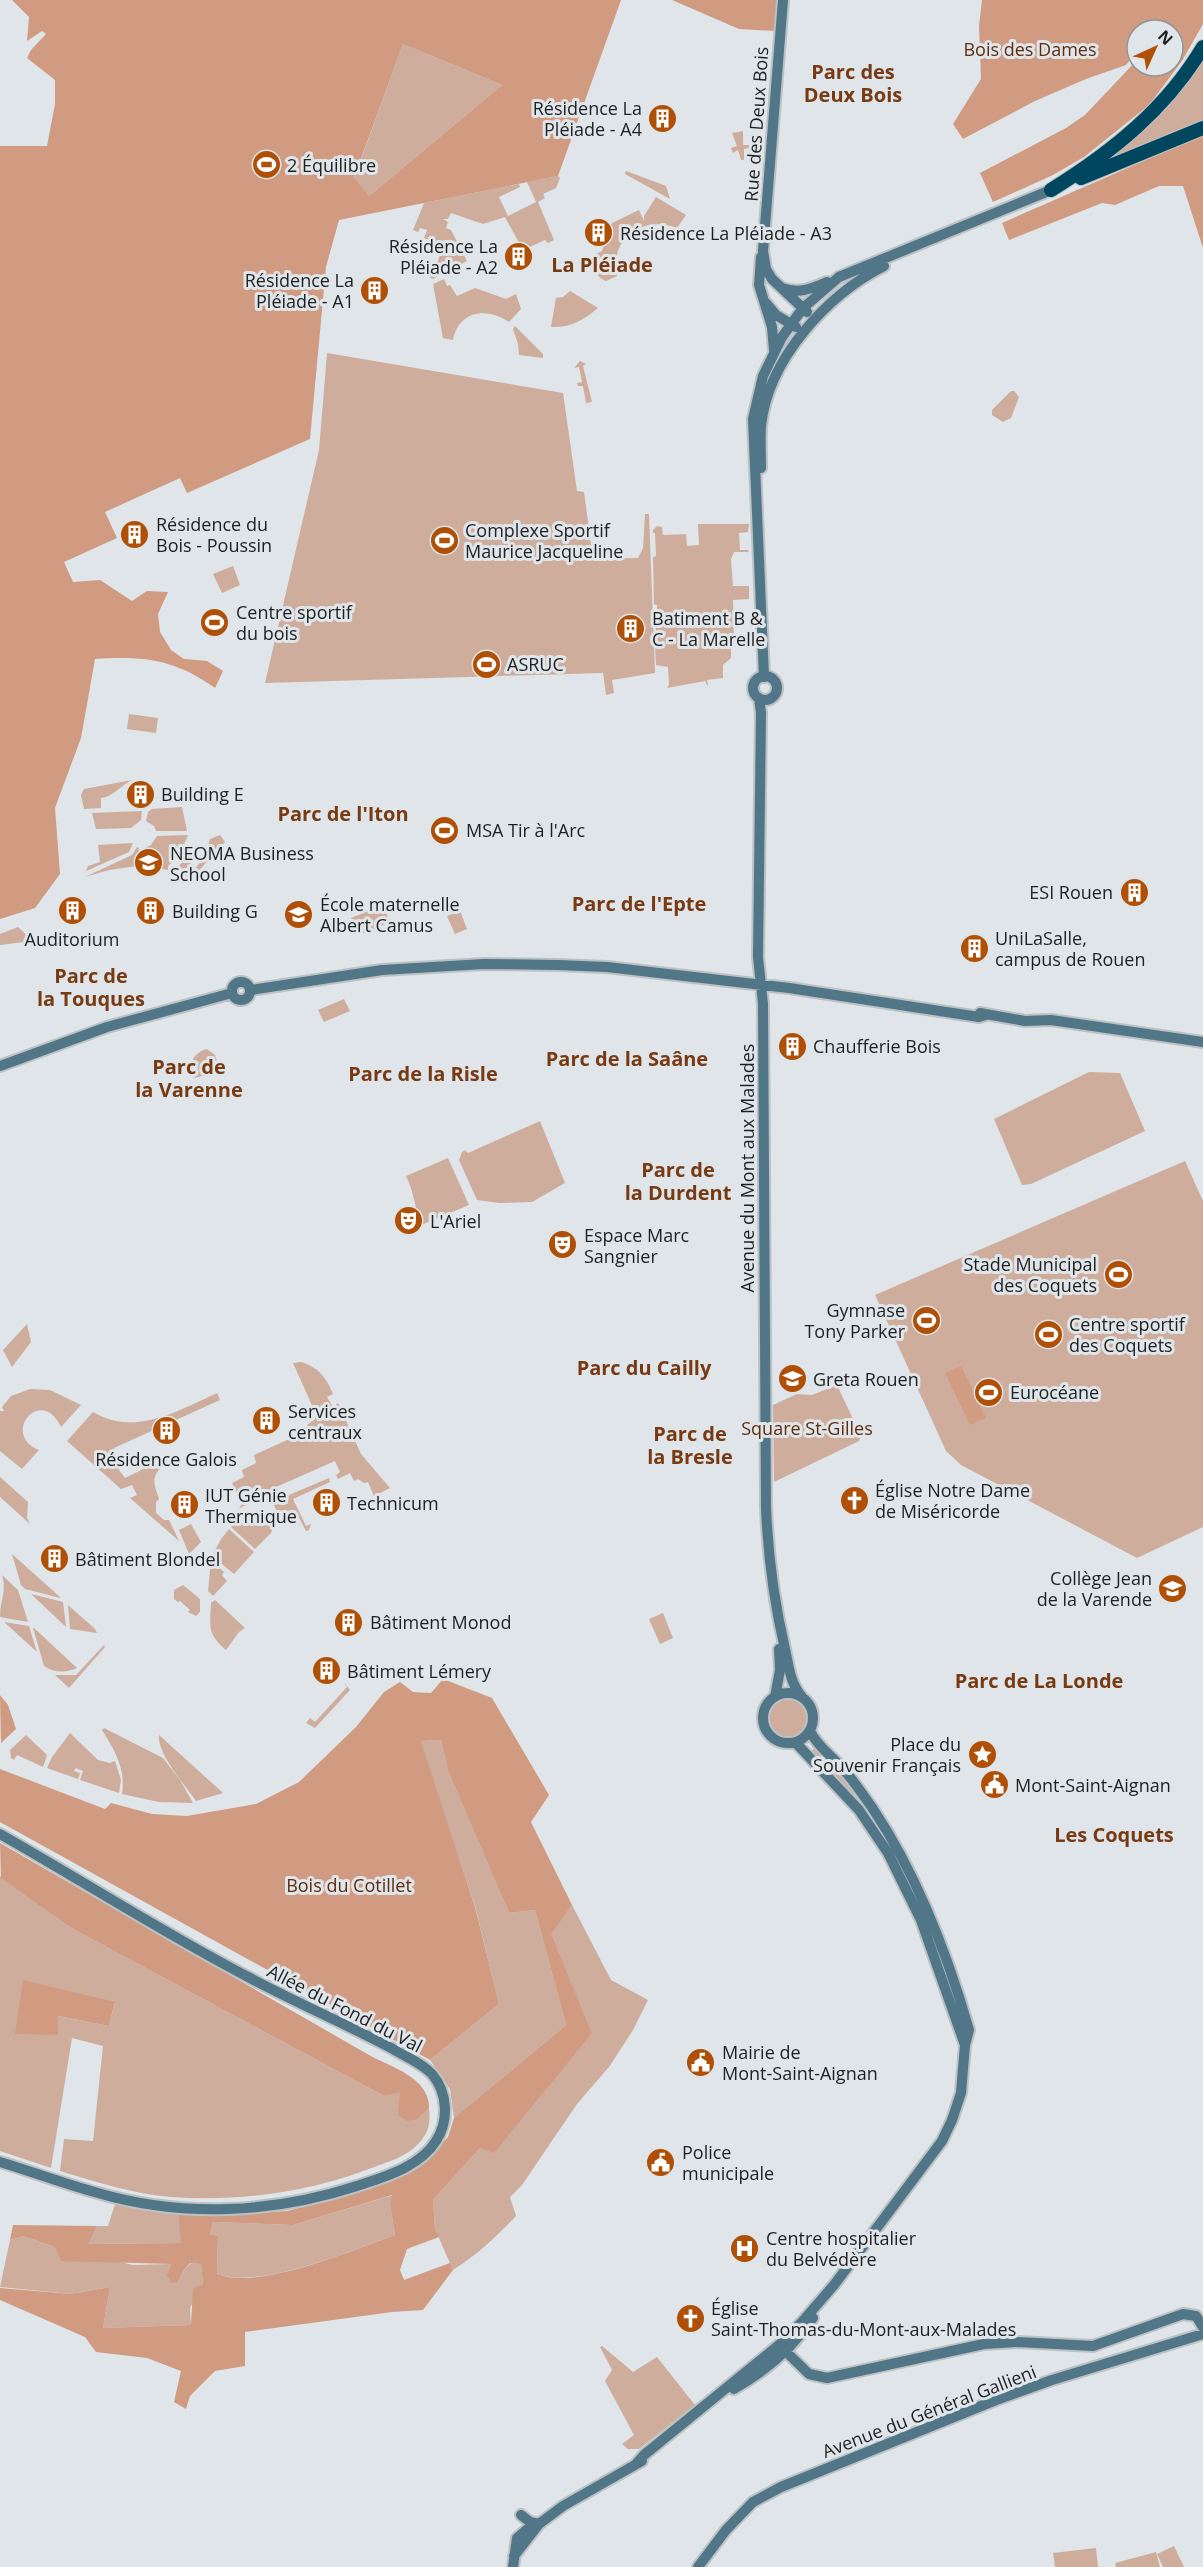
<svg xmlns="http://www.w3.org/2000/svg" width="1203" height="2567" viewBox="0 0 1203 2567" font-family="'Open Sans',sans-serif">
<style>
.green{fill:#cead9d;fill-rule:evenodd}
.forest{fill:#d09b80;fill-rule:evenodd}
.water{fill:#d19d82}
.lines{fill:none;stroke-linecap:round;stroke-linejoin:round}
.secondary-casing{stroke:#bcc2c4;stroke-width:14}
.highway-casing{stroke:#bcc2c4;stroke-width:16}
.secondary{stroke:#517687;stroke-width:10}
.highway{stroke:#00465e;stroke-width:14}
.labels{text-anchor:middle;dominant-baseline:central;stroke-width:6;stroke-linejoin:round;paint-order:stroke}
.park-label{font-size:18px;fill:#5f2d0f;stroke:#dfe5e8}
.poi-label{font-size:18px;fill:#1e2021;stroke:#dfe5e8;text-anchor:start}
.street-label{font-size:18px;fill:#1e2021;stroke:#dfe5e8}
.neighbourhood-label{font-size:20px;font-weight:bold;fill:#783a13;stroke:#dfe5e8}
</style>
<rect width="100%" height="100%" fill="#dfe5e8"/>
<path class="green" d="M403,44L502,85L369,196L354,179Z
M1203,49V122L1089,170Z
M743,131V145H749V148L744,149V160H741L738,150L733,153L731,148L737,146L732,133Z
M626,171L666,186L670,199L625,174Z
M558,176L560,178L556,188L543,194L545,198L538,202L554,240L548,243L545,240L523,250L505,217L483,224L451,213L448,219H443L448,222L446,228L451,230L467,261L433,279L427,276L432,262L437,264L443,245L424,238L427,230L420,228L418,232L413,230L424,203L519,184L520,187L499,197L508,216L536,202L527,182Z
M656,197L686,215L677,228C643,215 609,238 617,276L606,281C595,277 593,267 589,257L602,251L612,223L639,210L644,221V216Z
M444,279L447,286L450,285L457,296L475,288L506,299L516,294L521,309L509,322C487,307 459,310 453,340L443,338L433,284Z
M570,291L598,308C584,320 570,328 551,327L556,298L563,297Z
M515,326L543,354V358L519,355L518,344L513,329Z
M327,353L563,393L577,491L584,492L593,559L638,558L643,548L645,514H649L655,673L612,680L614,693L606,695L603,673L265,683L319,450Z
M580,361L586,364L583,366L592,402L586,403L583,386H578L577,383L582,382L579,367L574,368Z
M1011,391H1014L1019,397L1011,418L1003,422L992,415V410Z
M698,524H749L748,532L739,533L740,550H749L748,552H734L731,559L733,586H749V599L733,600L734,638H742L731,641V658L723,665V678L707,680L708,687L705,681L667,688L669,685L668,667L656,665L655,646H658L654,615H657V605L654,604L653,557L656,556L655,533H653V530L657,526L662,527L663,535L686,534L687,546L699,545Z
M233,566L240,585L222,593L213,574Z
M129,714L158,718L156,733L127,729Z
M132,780C121,785 113,797 101,798V808L84,809L81,795L84,789Z
M182,807L187,831H156L154,826L146,821L148,812L152,809Z
M142,811L141,820L131,828L96,829L92,813Z
M188,835L179,856L168,866V870L143,866L144,849L151,845L157,836Z
M220,835L225,842L192,878L178,873L177,868L185,859L196,868L205,855L210,839Z
M133,843L129,852L86,871L88,866L100,862L98,845Z
M137,847L139,848L137,866L109,870L85,877L132,855Z
M383,905L390,922L359,935L351,918Z
M460,911L467,929L455,934L447,916Z
M18,927L33,941L0,945V934Z
M344,999L350,1011L324,1022L318,1010Z
M207,1049L215,1055L218,1065L211,1073L195,1078C186,1067 193,1052 207,1049Z
M1089,1072L1120,1073L1145,1131L1031,1184L1022,1185L994,1119Z
M540,1121L565,1183L532,1202L499,1203L477,1200L459,1160L462,1152L465,1150L468,1153Z
M448,1158L469,1205L421,1225C415,1208 414,1192 406,1176Z
M1185,1161L1203,1201V1527L1137,1558L961,1465L946,1451L875,1295Z
M27,1324L31,1342L12,1367L3,1350Z
M301,1362C318,1367 326,1377 333,1394L327,1397L333,1407L338,1403L361,1454L390,1488L374,1496L368,1482L364,1483L358,1479L354,1481L350,1473L338,1479L336,1475L340,1472L335,1461L258,1495L259,1500L239,1508L242,1504L232,1483L244,1477L242,1470L256,1463L254,1455L309,1430L307,1425L315,1419V1412L293,1363Z
M837,1385L861,1436L859,1441L774,1482L773,1405L797,1394L812,1395Z
M30,1389L50,1390L81,1405L61,1427C41,1384 0,1435 39,1450L22,1469L0,1451V1411H4L2,1407L11,1396Z
M217,1393L220,1400L114,1448L119,1470L125,1478L162,1460L165,1464C151,1475 153,1483 159,1499L156,1502V1513L164,1520H169L179,1541L130,1498L137,1495L132,1485L121,1489L67,1441L93,1412C135,1437 177,1411 217,1393Z
M0,1477L28,1502L27,1518L30,1524L0,1497Z
M329,1478L330,1482L293,1499L306,1526L311,1524L309,1530L306,1531L295,1510L279,1517L274,1505L275,1501Z
M258,1513L274,1526L271,1533L255,1549L231,1527L242,1518Z
M191,1524L201,1542L189,1554L179,1530Z
M229,1529L254,1552L234,1574L212,1556L221,1539Z
M12,1554L60,1597V1598L25,1589L21,1585Z
M211,1560L224,1572L222,1575L227,1581L213,1596L208,1591Z
M2,1575L18,1590L28,1622L0,1617C0,1601 7,1590 2,1575Z
M183,1585L200,1599V1612L196,1616L188,1612L190,1610L180,1601L178,1602L174,1599V1590Z
M31,1594L63,1602L66,1627Z
M215,1600L245,1628L239,1632L226,1650C207,1633 210,1628 211,1603Z
M68,1605L95,1629L97,1633L70,1629Z
M663,1613L673,1638L660,1644L649,1619Z
M4,1622L29,1626L37,1652Z
M33,1628H34L77,1668C68,1673 53,1673 44,1666Z
M104,1645L105,1647L69,1688L55,1675H76Z
M344,1682L350,1690L315,1728L306,1723L310,1718L315,1722L347,1687Z
M769 1718a20 20 0 1 1 40 0a20 20 0 1 1-40 0Z
M104,1728L163,1758L180,1780L193,1803L159,1802L122,1794C126,1769 115,1751 102,1730Z
M70,1733L98,1760L110,1763L115,1761L121,1780L119,1793L80,1780L83,1771L76,1768L74,1771L80,1773L78,1779L47,1768L52,1757Z
M26,1735L47,1755L43,1767L17,1755L14,1760L11,1758L10,1750Z
M159,1735L223,1793L196,1801C185,1785 157,1754 159,1735Z
M441,1740L448,1771L509,1913L535,1910L566,2025L454,2118L450,2089L430,2060L499,2004L475,1906L420,1741Z
M816,1747C854,1786 882,1831 909,1877L906,1878L856,1800L811,1751Z
M0,1876L73,1929L384,2096L400,2091L418,2119L429,2108C430,2119 430,2129 423,2138C412,2154 394,2160 377,2166C311,2192 241,2202 171,2197C133,2194 96,2182 60,2171L64,2139L93,2141L103,2046L72,2038L51,2168L0,2151ZM115,2003L109,2026L58,2016Z
M572,1905L611,1980L648,2000L633,2030L609,2067L577,2104L522,2185L510,2197L516,2216C497,2236 477,2255 453,2270L435,2229L433,2200L480,2148L592,2033L550,1934Z
M393,2195L390,2204L395,2235C352,2250 260,2290 217,2274L218,2236L210,2234L213,2222L293,2225Z
M116,2201L178,2214L182,2243L87,2244L97,2226H108Z
M23,2236L55,2247L133,2265L172,2264L178,2282L183,2271L191,2263L201,2264L203,2284L190,2308L191,2325L103,2328L110,2287L71,2294L0,2287L10,2240Z
M602,2346L633,2372L657,2357L695,2405L639,2449H628L622,2444L634,2435L605,2381L612,2370L600,2347Z
M1174,2546L1184,2567H1163L1157,2554Z
M1096,2548L1098,2567H1055L1053,2553Z
M1156,2552L1160,2567H1116L1115,2563Z"/>
<path class="forest" d="M12,0H621L558,176L339,220L326,267L310,439L187,493L180,478L105,512L117,538L64,562L73,582L100,580L132,601L147,591L168,592L158,614L160,632L171,650L184,659L207,661L223,671L215,688C174,659 144,656 95,659L81,738L55,808L60,874L35,908L0,919V146H47L55,104V80L27,58L31,50L46,34L42,31L27,41L29,17ZM403,44L502,85L369,196L354,178Z
M672,0H778L775,31L739,29Z
M982,0H1203V24L1182,61L1149,105L1084,157L1053,175L993,202L980,173L1066,128L1085,115L1137,60V66H1173V30H1137V51L1126,65L1086,79L1035,101L963,139L953,124L981,79L979,26Z
M1203,135V248L1183,186H1159L1115,205L1102,203L1009,240L1002,223Z
M443,1679L492,1698L549,1795L531,1822L572,1905L551,1934L592,2033L494,2153L480,2148L433,2200L435,2229L439,2237L407,2249L400,2270L404,2280L450,2263L453,2270L423,2310L392,2312L245,2332V2366L215,2371L190,2396L186,2409L174,2402L181,2371L147,2358L96,2352L85,2337L0,2300V2288L71,2294L110,2287L103,2328L191,2325L193,2289L203,2284L201,2264L190,2263L183,2271L178,2282L171,2283L167,2275L172,2264L61,2261L55,2247L23,2236L10,2240L13,2225L97,2226L88,2244L181,2243L178,2214L225,2215L287,2211L370,2189L423,2164L448,2137L454,2118L566,2025L535,1910L509,1913L448,1771L441,1740L421,1741L475,1907L499,2004L430,2060L0,1822V1769L105,1809L111,1803L152,1814L187,1816L256,1804L299,1782L356,1727L384,1692L400,1682L413,1692L431,1693ZM392,2195L390,2204L395,2235C353,2250 258,2291 217,2274L218,2236L210,2234L213,2222L293,2225Z
M0,1695L8,1705L16,1729L1,1743Z
M0,1843L369,2055C391,2067 430,2078 429,2108L418,2119L407,2121L398,2115L400,2092L384,2096L73,1929L1,1878Z
M23,1980L115,2002L109,2026L58,2016V2035L15,2034Z"/>
<path class="water" d="M961,1366L986,1418L970,1425L945,1373Z"/>
<g class="lines">
<defs>
<path id="secondary" d="M783,0L763,251L766,269L772,279L807,312
M761,257L759,285L772,327L774,350
M782,288C799,294 811,289 827,282
M766,303L776,315L796,327
M761,468C761,454 760,440 761,426C768,359 827,295 884,266
M753 688a12 12 0 1 1 24 0a12 12 0 1 1-24 0Z
M764,677L753,419L763,376L782,337L803,308L839,277L1051,190
M759,698L761,713L758,957L763,1004L766,1507C768,1556 774,1602 785,1649C789,1667 790,1683 802,1697
M232 991a9 9 0 1 1 18 0a9 9 0 1 1-18 0Z
M251,990L382,970L484,964L558,965L607,967L789,988L979,1017L986,1015
M980,1013L1025,1021L1051,1020L1203,1042
M0,1066L107,1027L232,993
M763 1718a25 25 0 1 1 50 0a25 25 0 1 1-50 0Z
M775,1697L780,1670L779,1649
M795,1742L859,1810L888,1853L921,1920L965,2045
M0,1834C83,1881 165,1934 250,1978C297,2003 346,2024 393,2049C406,2057 422,2063 432,2074C448,2093 449,2121 436,2141C420,2167 384,2177 357,2186C274,2213 183,2218 98,2193C65,2184 33,2172 0,2162
M779,2345L809,2374L827,2378L984,2344L1018,2342L1093,2346L1183,2314L1196,2316L1203,2327
M734,2389C766,2371 792,2349 813,2318
M636,2464L644,2455L779,2345L802,2322L834,2285L942,2141L952,2120L961,2093L965,2045L969,2030C947,1953 917,1875 873,1809C863,1795 854,1781 843,1769C832,1756 817,1746 810,1731
M521,2515L530,2522L539,2524
M514,2556L539,2524L563,2506L642,2461
M513,2567L517,2538L531,2526
M698,2567L726,2530L753,2502L781,2487L996,2400L1052,2380L1203,2334"/>
<path id="highway" d="M1081,178L1203,128
M1051,190C1112,152 1166,109 1203,47"/>
</defs>
<use href="#secondary" class="secondary-casing"/>
<use href="#highway" class="highway-casing"/>
<use href="#secondary" class="secondary"/>
<use href="#highway" class="highway"/>
</g>
<defs>
<symbol id="building-disc" viewBox="-11 -11 22 22"><circle r="9.5" fill="#b05007" stroke="#dfe5e8"/><path d="M-4-6H4V6H1V3H-1V6H-4ZM-2.5-4.3h1.7v1.8h-1.7ZM.8-4.3h1.7v1.8H.8ZM-2.5-1h1.7V.8h-1.7ZM.8-1h1.7V.8H.8Z" fill="#fff"/></symbol>
<symbol id="stadium-disc" viewBox="-11 -11 22 22"><circle r="9.5" fill="#b05007" stroke="#dfe5e8"/><path d="M0-5a6.5 5 0 1 0 0 10a6.5 5 0 1 0 0-10ZM-3.5-1.8h7v3.6h-7Z" fill="#fff"/></symbol>
<symbol id="university-disc" viewBox="-11 -11 22 22"><circle r="9.5" fill="#b05007" stroke="#dfe5e8"/><path d="M0-5L7-2L0 1L-7-2ZM-4 1L0 2.5L4 1V4Q0 6-4 4Z" fill="#fff"/></symbol>
<symbol id="school-disc" viewBox="-11 -11 22 22"><circle r="9.5" fill="#b05007" stroke="#dfe5e8"/><path d="M0-5L7-2L0 1L-7-2ZM-4 1L0 2.5L4 1V4Q0 6-4 4Z" fill="#fff"/></symbol>
<symbol id="theatre-disc" viewBox="-11 -11 22 22"><circle r="9.5" fill="#b05007" stroke="#dfe5e8"/><path d="M-5-5.5Q0-4 5-5.5V0Q5 5 0 6Q-5 5-5 0ZM-3.3-2.5H-1v1.5H-3.3ZM1-2.5H3.3v1.5H1ZM-2.8 1Q0 5.5 2.8 1Z" fill="#fff"/></symbol>
<symbol id="church-disc" viewBox="-11 -11 22 22"><circle r="9.5" fill="#b05007" stroke="#dfe5e8"/><path d="M-1.2-6h2.4v3.5h3.3v2.4h-3.3V6h-2.4V-.1h-3.3v-2.4h3.3Z" fill="#fff"/></symbol>
<symbol id="sight-disc" viewBox="-11 -11 22 22"><circle r="9.5" fill="#b05007" stroke="#dfe5e8"/><path d="M0-6L1.8-2.2L6-1.7L2.9 1.2L3.7 5.4L0 3.3L-3.7 5.4L-2.9 1.2L-6-1.7L-1.8-2.2Z" fill="#fff"/></symbol>
<symbol id="civic-disc" viewBox="-11 -11 22 22"><circle r="9.5" fill="#b05007" stroke="#dfe5e8"/><path d="M-.6-6.5H3V-4.5H.6V-3L4-1V1h2V6H-6V1h2V-1L-.6-3ZM-1.2 2.5V6h2.4V2.5Z" fill="#fff"/></symbol>
<symbol id="hospital-disc" viewBox="-11 -11 22 22"><circle r="9.5" fill="#b05007" stroke="#dfe5e8"/><path d="M-5-5h3v3.5h4V-5h3V5h-3V1.5h-4V5h-3Z" fill="#fff"/></symbol>
</defs>
<g fill-rule="evenodd">
<use href="#building-disc" x="646" y="102" width="33" height="33"/>
<use href="#stadium-disc" x="250" y="148" width="33" height="33"/>
<use href="#building-disc" x="582" y="216" width="33" height="33"/>
<use href="#building-disc" x="502" y="240" width="33" height="33"/>
<use href="#building-disc" x="358" y="274" width="33" height="33"/>
<use href="#building-disc" x="118" y="518" width="33" height="33"/>
<use href="#stadium-disc" x="428" y="524" width="33" height="33"/>
<use href="#stadium-disc" x="198" y="606" width="33" height="33"/>
<use href="#building-disc" x="614" y="612" width="33" height="33"/>
<use href="#stadium-disc" x="470" y="648" width="33" height="33"/>
<use href="#building-disc" x="124" y="778" width="33" height="33"/>
<use href="#stadium-disc" x="428" y="814" width="33" height="33"/>
<use href="#university-disc" x="132" y="846" width="33" height="33"/>
<use href="#building-disc" x="1118" y="876" width="33" height="33"/>
<use href="#building-disc" x="56" y="894" width="33" height="33"/>
<use href="#building-disc" x="134" y="894" width="33" height="33"/>
<use href="#school-disc" x="282" y="898" width="33" height="33"/>
<use href="#building-disc" x="958" y="932" width="33" height="33"/>
<use href="#building-disc" x="776" y="1030" width="33" height="33"/>
<use href="#theatre-disc" x="392" y="1204" width="33" height="33"/>
<use href="#theatre-disc" x="546" y="1228" width="33" height="33"/>
<use href="#stadium-disc" x="1102" y="1258" width="33" height="33"/>
<use href="#stadium-disc" x="910" y="1304" width="33" height="33"/>
<use href="#stadium-disc" x="1032" y="1318" width="33" height="33"/>
<use href="#university-disc" x="776" y="1362" width="33" height="33"/>
<use href="#stadium-disc" x="972" y="1376" width="33" height="33"/>
<use href="#building-disc" x="250" y="1404" width="33" height="33"/>
<use href="#building-disc" x="150" y="1414" width="33" height="33"/>
<use href="#church-disc" x="838" y="1484" width="33" height="33"/>
<use href="#building-disc" x="310" y="1486" width="33" height="33"/>
<use href="#building-disc" x="168" y="1488" width="33" height="33"/>
<use href="#building-disc" x="38" y="1542" width="33" height="33"/>
<use href="#school-disc" x="1156" y="1572" width="33" height="33"/>
<use href="#building-disc" x="332" y="1606" width="33" height="33"/>
<use href="#building-disc" x="310" y="1654" width="33" height="33"/>
<use href="#sight-disc" x="966" y="1738" width="33" height="33"/>
<use href="#civic-disc" x="978" y="1768" width="33" height="33"/>
<use href="#civic-disc" x="684" y="2046" width="33" height="33"/>
<use href="#civic-disc" x="644" y="2146" width="33" height="33"/>
<use href="#hospital-disc" x="728" y="2232" width="33" height="33"/>
<use href="#church-disc" x="674" y="2302" width="33" height="33"/>
</g>
<g class="labels">
<g class="park-label">
<text x="1030" y="49">Bois des Dames</text>
<text x="807" y="1428">Square St-Gilles</text>
<text x="349" y="1885">Bois du Cotillet</text>
</g>
<g class="poi-label">
<text x="642" y="108" text-anchor="end">Résidence La<tspan x="642" dy="21">Pléiade - A4</tspan></text>
<text x="287" y="165">2 Équilibre</text>
<text x="620" y="233">Résidence La Pléiade - A3</text>
<text x="498" y="246" text-anchor="end">Résidence La<tspan x="498" dy="21">Pléiade - A2</tspan></text>
<text x="354" y="280" text-anchor="end">Résidence La<tspan x="354" dy="21">Pléiade - A1</tspan></text>
<text x="156" y="524">Résidence du<tspan x="156" dy="21">Bois - Poussin</tspan></text>
<text x="465" y="530">Complexe Sportif<tspan x="465" dy="21">Maurice Jacqueline</tspan></text>
<text x="236" y="612">Centre sportif<tspan x="236" dy="21">du bois</tspan></text>
<text x="652" y="618">Batiment B &amp;<tspan x="652" dy="21">C - La Marelle</tspan></text>
<text x="507" y="664">ASRUC</text>
<text x="161" y="794">Building E</text>
<text x="466" y="830">MSA Tir à l'Arc</text>
<text x="170" y="853">NEOMA Business<tspan x="170" dy="21">School</tspan></text>
<text x="1113" y="892" text-anchor="end">ESI Rouen</text>
<text x="320" y="904">École maternelle<tspan x="320" dy="21">Albert Camus</tspan></text>
<text x="172" y="911">Building G</text>
<text x="995" y="938">UniLaSalle,<tspan x="995" dy="21">campus de Rouen</tspan></text>
<text x="72" y="939" text-anchor="middle">Auditorium</text>
<text x="813" y="1046">Chaufferie Bois</text>
<text x="430" y="1221">L'Ariel</text>
<text x="584" y="1235">Espace Marc<tspan x="584" dy="21">Sangnier</tspan></text>
<text x="1097" y="1264" text-anchor="end">Stade Municipal<tspan x="1097" dy="21">des Coquets</tspan></text>
<text x="905" y="1310" text-anchor="end">Gymnase<tspan x="905" dy="21">Tony Parker</tspan></text>
<text x="1069" y="1324">Centre sportif<tspan x="1069" dy="21">des Coquets</tspan></text>
<text x="813" y="1379">Greta Rouen</text>
<text x="1010" y="1392">Eurocéane</text>
<text x="288" y="1411">Services<tspan x="288" dy="21">centraux</tspan></text>
<text x="166" y="1459" text-anchor="middle">Résidence Galois</text>
<text x="875" y="1490">Église Notre Dame<tspan x="875" dy="21">de Miséricorde</tspan></text>
<text x="205" y="1495">IUT Génie<tspan x="205" dy="21">Thermique</tspan></text>
<text x="347" y="1503">Technicum</text>
<text x="75" y="1559">Bâtiment Blondel</text>
<text x="1152" y="1578" text-anchor="end">Collège Jean<tspan x="1152" dy="21">de la Varende</tspan></text>
<text x="370" y="1622">Bâtiment Monod</text>
<text x="347" y="1671">Bâtiment Lémery</text>
<text x="961" y="1744" text-anchor="end">Place du<tspan x="961" dy="21">Souvenir Français</tspan></text>
<text x="1015" y="1785">Mont-Saint-Aignan</text>
<text x="722" y="2052">Mairie de<tspan x="722" dy="21">Mont-Saint-Aignan</tspan></text>
<text x="682" y="2152">Police<tspan x="682" dy="21">municipale</tspan></text>
<text x="766" y="2238">Centre hospitalier<tspan x="766" dy="21">du Belvédère</tspan></text>
<text x="711" y="2308">Église<tspan x="711" dy="21">Saint-Thomas-du-Mont-aux-Malades</tspan></text>
</g>
<g class="street-label">
<text transform="translate(756 124) rotate(-86)">Rue des Deux Bois</text>
<text transform="translate(747 1168) rotate(-90)">Avenue du Mont aux Malades</text>
<text transform="translate(345 2008) rotate(27)">Allée du Fond du Val</text>
<text transform="translate(929 2411) rotate(-21)">Avenue du Général Gallieni</text>
</g>
<g class="neighbourhood-label">
<text x="853" y="71">Parc des<tspan x="853" dy="23">Deux Bois</tspan></text>
<text x="602" y="264">La Pléiade</text>
<text x="343" y="813">Parc de l'Iton</text>
<text x="639" y="903">Parc de l'Epte</text>
<text x="91" y="975">Parc de<tspan x="91" dy="23">la Touques</tspan></text>
<text x="627" y="1058">Parc de la Saâne</text>
<text x="189" y="1066">Parc de<tspan x="189" dy="23">la Varenne</tspan></text>
<text x="423" y="1073">Parc de la Risle</text>
<text x="678" y="1169">Parc de<tspan x="678" dy="23">la Durdent</tspan></text>
<text x="644" y="1367">Parc du Cailly</text>
<text x="690" y="1433">Parc de<tspan x="690" dy="23">la Bresle</tspan></text>
<text x="1039" y="1680">Parc de La Londe</text>
<text x="1114" y="1834">Les Coquets</text>
</g>
</g>
<g transform="translate(1155 48) rotate(45)"><circle r="28" fill="#dfe5e8" stroke="#929698" stroke-width="1.5"/>
<path d="M0-4.5L10 22L0 15L-10 22Z" fill="#b05007"/>
<text y="-9" font-size="16" font-weight="bold" text-anchor="middle" fill="#1e2021">N</text>
</g>
</svg>
